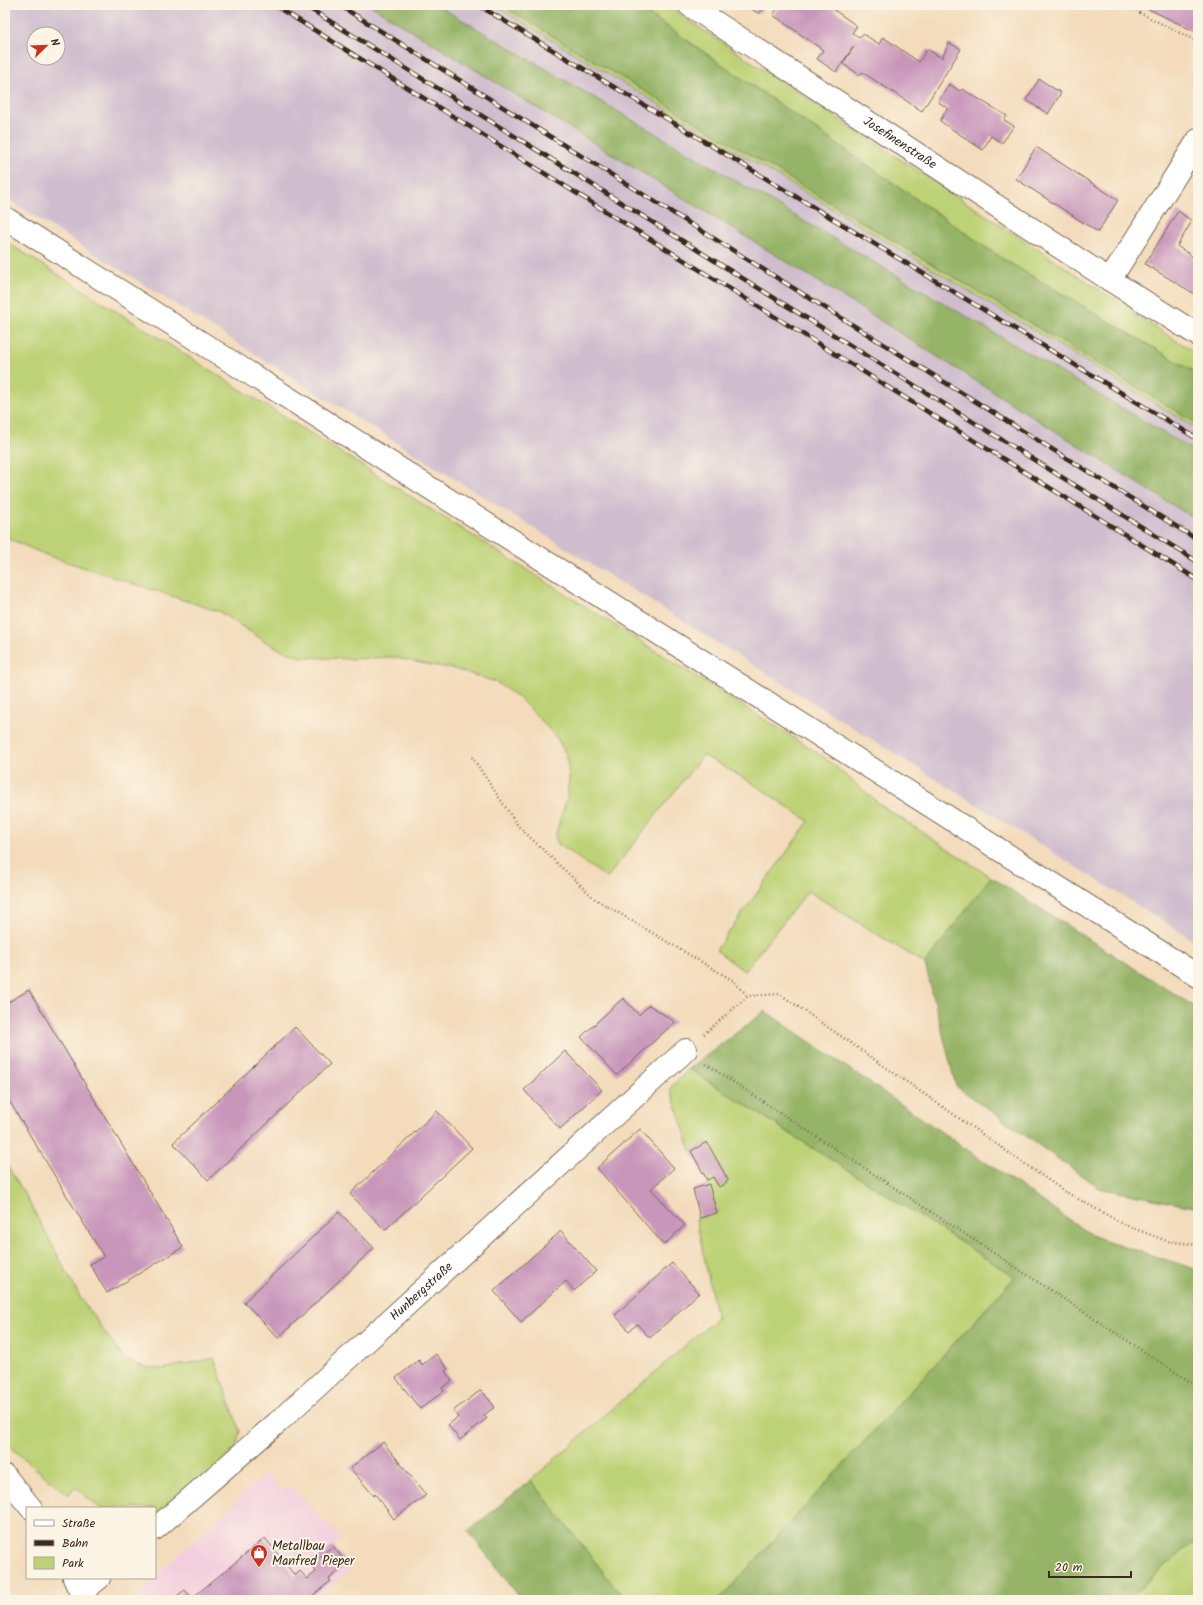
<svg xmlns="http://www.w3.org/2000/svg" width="1203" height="1605" viewBox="0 0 1203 1605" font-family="Kalam,sans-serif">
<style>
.built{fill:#f3cfde}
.industrial{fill:#cfbdce;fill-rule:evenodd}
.green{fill:#bdd276;stroke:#7c7e4a}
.forest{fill:#96b467;stroke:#686f42}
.building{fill:#c896bb}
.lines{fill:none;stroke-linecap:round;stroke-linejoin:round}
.minor-casing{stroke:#7b6855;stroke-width:24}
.major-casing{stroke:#7b6855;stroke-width:24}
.path{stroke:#7b6855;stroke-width:2.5;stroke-dasharray:1 3;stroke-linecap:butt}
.minor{stroke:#fff;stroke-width:22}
.major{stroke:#fff;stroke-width:22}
.rail-casing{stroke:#3b2a1e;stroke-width:4.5}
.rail{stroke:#fcf5e5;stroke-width:3;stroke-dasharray:9;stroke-linecap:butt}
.labels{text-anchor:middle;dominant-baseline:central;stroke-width:4;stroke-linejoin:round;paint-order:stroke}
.street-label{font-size:13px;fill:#3b2a1e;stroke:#fcf5e5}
.poi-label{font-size:13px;fill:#3b2a1e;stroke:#fcf5e5;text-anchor:start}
</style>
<rect width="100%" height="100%" fill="#fcf5e5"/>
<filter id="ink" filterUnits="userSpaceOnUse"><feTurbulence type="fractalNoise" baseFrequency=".025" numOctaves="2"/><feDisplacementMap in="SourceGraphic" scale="8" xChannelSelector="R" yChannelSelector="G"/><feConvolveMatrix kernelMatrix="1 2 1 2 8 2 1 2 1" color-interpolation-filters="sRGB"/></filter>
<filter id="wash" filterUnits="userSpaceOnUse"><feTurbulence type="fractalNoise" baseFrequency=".012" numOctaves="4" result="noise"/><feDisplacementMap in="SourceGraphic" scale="16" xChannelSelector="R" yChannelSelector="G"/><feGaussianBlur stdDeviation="0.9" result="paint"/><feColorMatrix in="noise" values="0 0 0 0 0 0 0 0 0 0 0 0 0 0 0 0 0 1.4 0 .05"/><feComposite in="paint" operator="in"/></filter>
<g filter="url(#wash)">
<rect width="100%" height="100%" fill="#f3dbbb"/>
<path class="built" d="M266,1474L283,1491L290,1485L341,1539L333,1546L352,1569L314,1600H136L146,1585Z"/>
<path class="industrial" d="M5,5H370L808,275L1198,521V943L5,198ZM34,34H58V58H34Z
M437,5H494L1198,429V453Z"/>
<path class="green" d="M494,5H501L1198,424V429Z
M636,5H665L1112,298L1121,296L1131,303L1134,314L1198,354V374L1003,259Z
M5,241L824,757L882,806L991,877L925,964L808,891L744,971L716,950L809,821L752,783L703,755L607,878L558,844L555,836L567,798L569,777L567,756L558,740L542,721L519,698L496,682L451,668L430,665L392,657L351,659L301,657L279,649L263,640L220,612L46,555L5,537Z
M689,1069L1015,1277L719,1600H625L531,1480L717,1318L696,1219L717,1213L707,1180L713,1177L719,1187L726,1183L728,1180L707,1142L691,1151L670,1088Z
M5,1162L27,1198L80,1297L124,1359L144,1367L162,1369L214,1358L240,1431L236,1448L155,1523V1508H100L75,1487L68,1495L5,1443Z
M1198,1541V1600H1127L1182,1551Z"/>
<path class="forest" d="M370,5H437L1198,453V521L808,275Z
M501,5H636L1003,259L1198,374V424Z
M991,877L1198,1009V1208L1099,1188L956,1086L925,964Z
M765,1011L1093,1236L1198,1270V1541L1182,1551L1127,1600H719L1015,1277L689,1069Z
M531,1480L625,1600H522L468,1531Z"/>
<g id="blocks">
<path class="building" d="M745,5H766L759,14Z
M780,5H827L857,26L852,33L859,37L863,34L879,44L883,37L919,62L927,49L942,58L949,43L961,49L922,111L862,72L860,75L843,64L854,46L836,72L817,59L823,50L773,15Z
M1140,5H1198V33Z
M1039,79L1061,93L1048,114L1026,100Z
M949,84L960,91L962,89L1007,116L1004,120L1014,126L1002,143L991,136L983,150L940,121L948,108L938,102Z
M1036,147L1118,200L1098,232L1016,179Z
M1178,211L1192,221L1177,246L1195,258L1198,253V296L1145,264Z
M29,990L183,1247L107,1293L90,1264L104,1257L5,1094V1004Z
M623,998L639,1015L649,1005L675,1022L617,1075L581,1037Z
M295,1027L330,1064L208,1180L173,1143Z
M565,1051L602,1090L560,1129L524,1090Z
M437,1111L472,1148L385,1230L350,1194Z
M640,1129L674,1168L651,1189L685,1225L664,1245L597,1168Z
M707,1142L728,1180L726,1183L719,1187L713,1177L707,1180L691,1151Z
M709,1184L717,1213L700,1218L693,1189Z
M339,1212L374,1248L278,1338L244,1302Z
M561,1231L596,1271L574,1291L566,1281L521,1322L494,1291Z
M672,1263L699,1293L650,1338L637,1324L629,1331L615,1315Z
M436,1354L448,1369L445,1371L452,1381L442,1388L444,1391L420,1409L396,1378L419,1360L422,1365Z
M481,1390L495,1407L484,1415L487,1418L460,1440L448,1425L458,1417L453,1411Z
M383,1442L426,1495L394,1519L375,1494L374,1496L350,1468Z
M265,1538L295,1576L300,1571L307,1579L316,1572L310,1564L333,1546L347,1564L329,1579L331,1581L307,1600H171L185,1590L192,1598Z"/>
</g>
</g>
<g filter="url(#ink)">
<use href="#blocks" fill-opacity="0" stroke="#7b6855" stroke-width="1"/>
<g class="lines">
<defs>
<g id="minor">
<path id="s1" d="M689,5L1110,280L1198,335"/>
<path d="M5,218L1198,976"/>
<path d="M1110,280L1198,140"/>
<path id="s2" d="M155,1529L278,1422L686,1050"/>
<path d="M81,1593L99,1578"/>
</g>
<path id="major" d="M5,1476L31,1508
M74,1578L84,1600"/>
</defs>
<use href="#minor" class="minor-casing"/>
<use href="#major" class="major-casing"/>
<path class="path" d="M1130,5L1140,13L1198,42
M472,757L518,826L595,899L732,980L748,996
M704,1034L748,996L780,994L1064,1191L1125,1225L1167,1241L1198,1245
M706,1064L1198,1387"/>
<use href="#minor" class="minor"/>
<use href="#major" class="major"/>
<defs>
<path id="rail" d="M274,5L1198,580
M304,5L1198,562
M339,5L1198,540
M478,5L1198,439"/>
</defs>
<use href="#rail" class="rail-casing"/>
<use href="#rail" class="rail"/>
</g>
</g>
<defs>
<symbol id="shop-pin" viewBox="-11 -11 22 30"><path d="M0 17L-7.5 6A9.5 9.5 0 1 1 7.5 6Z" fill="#c8321e" stroke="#fcf5e5"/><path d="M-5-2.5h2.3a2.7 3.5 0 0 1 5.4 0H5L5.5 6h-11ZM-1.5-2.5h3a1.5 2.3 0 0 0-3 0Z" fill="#fff"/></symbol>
</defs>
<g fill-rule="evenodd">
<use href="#shop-pin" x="249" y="1543" width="20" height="27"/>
</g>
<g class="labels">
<g class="street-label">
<text stroke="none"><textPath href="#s1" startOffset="252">Josefinenstraße</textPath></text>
<text stroke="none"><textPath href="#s2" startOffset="357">Hunbergstraße</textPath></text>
</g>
<g class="poi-label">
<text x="272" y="1546">Metallbau<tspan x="272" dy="15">Manfred Pieper</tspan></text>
</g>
</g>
<rect width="1203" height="1605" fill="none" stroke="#fcf5e5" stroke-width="20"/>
<rect x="26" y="1507" width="130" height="72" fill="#fcf5e5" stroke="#afa495"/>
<rect x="34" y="1520" width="20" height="6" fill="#ffffff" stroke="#afa495"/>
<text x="62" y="1527" font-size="12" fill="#3b2a1e">Straße</text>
<rect x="34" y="1540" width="20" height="6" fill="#3b2a1e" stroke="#afa495"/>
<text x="62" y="1547" font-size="12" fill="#3b2a1e">Bahn</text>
<rect x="34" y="1557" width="20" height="12" fill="#bdd276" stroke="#afa495"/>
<text x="62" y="1567" font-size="12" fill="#3b2a1e">Park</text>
<g transform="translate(46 46) rotate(67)"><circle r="19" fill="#fcf5e5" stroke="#afa495"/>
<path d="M0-3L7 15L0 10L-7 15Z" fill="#c8321e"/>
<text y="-6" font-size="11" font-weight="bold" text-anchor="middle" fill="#3b2a1e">N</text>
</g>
<path d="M1049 1571v6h82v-6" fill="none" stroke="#3b2a1e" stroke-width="2"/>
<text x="1055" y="1571" font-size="12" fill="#3b2a1e" stroke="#fcf5e5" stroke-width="3" paint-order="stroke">20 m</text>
</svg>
